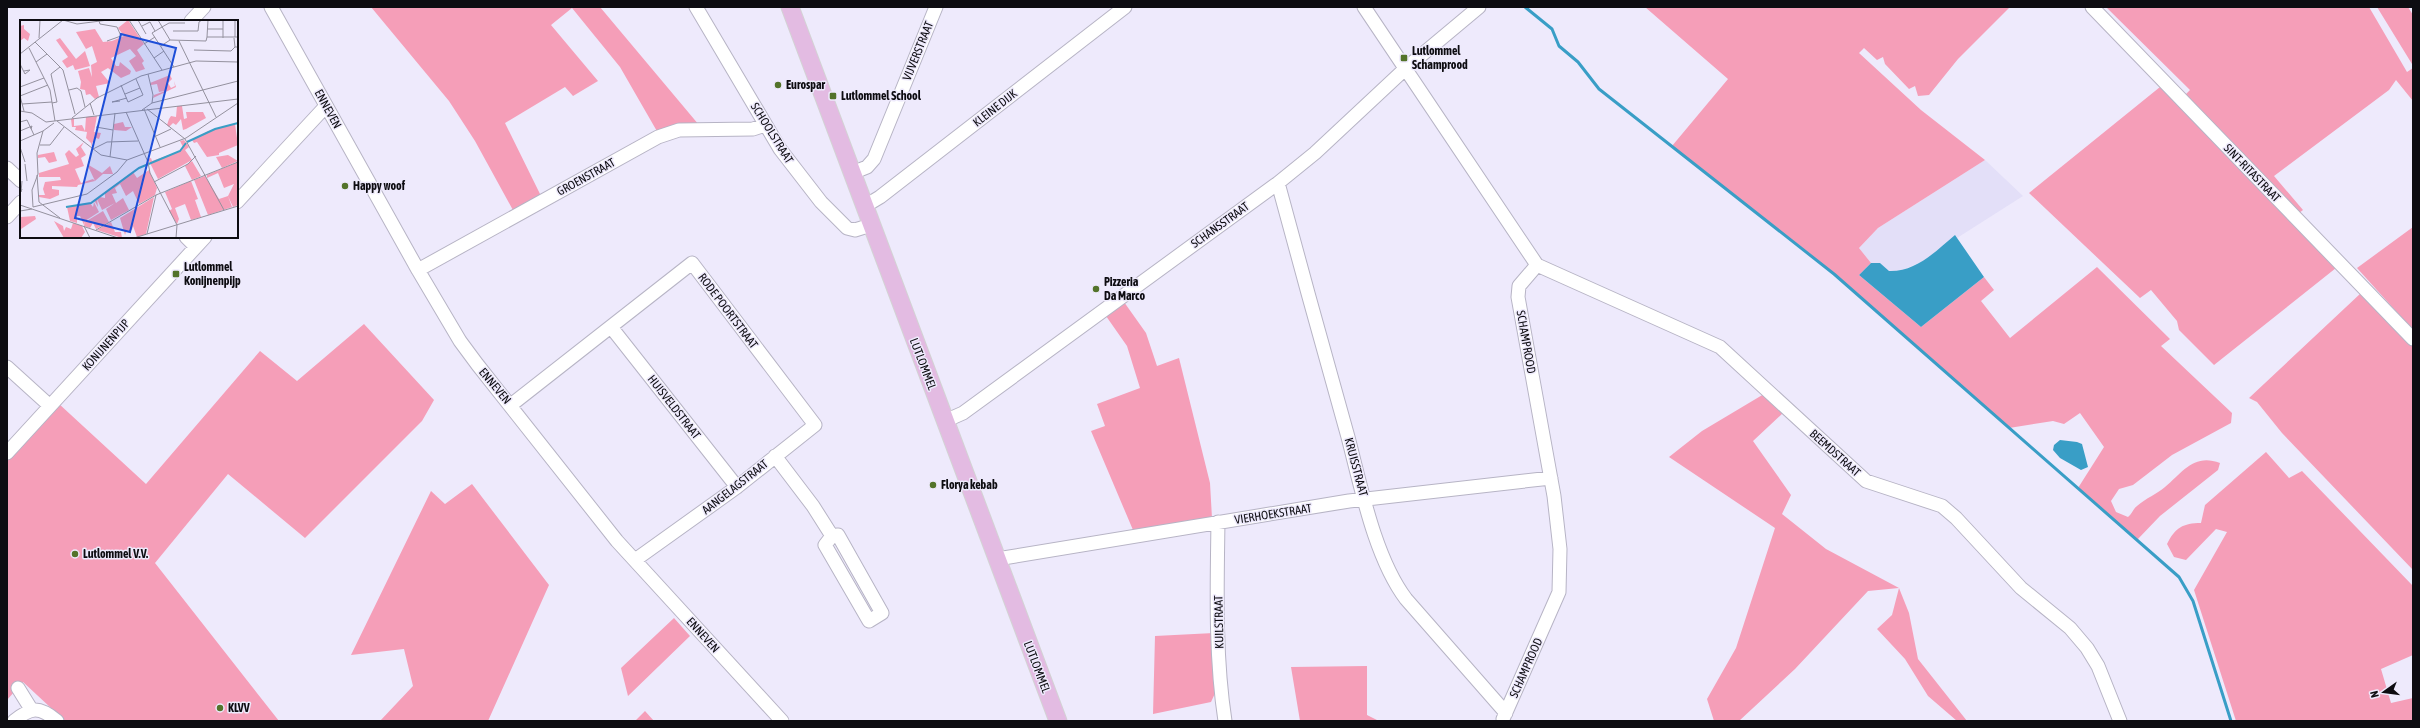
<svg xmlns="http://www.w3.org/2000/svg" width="2420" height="728" viewBox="0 0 2420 728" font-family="'Asap Condensed',sans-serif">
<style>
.built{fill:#e3dff8}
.green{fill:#f59eb8}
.water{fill:#399ec6}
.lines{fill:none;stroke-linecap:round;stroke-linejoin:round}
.stream{stroke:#399ec6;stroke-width:3}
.minor-casing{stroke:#b7b4c5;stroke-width:15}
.major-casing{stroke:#d3d3d4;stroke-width:19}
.minor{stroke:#fff;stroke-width:13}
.major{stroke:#e3bbe2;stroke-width:17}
.poi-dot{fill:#53732a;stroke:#eeeafc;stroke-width:1.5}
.labels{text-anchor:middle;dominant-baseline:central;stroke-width:3;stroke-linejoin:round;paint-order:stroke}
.street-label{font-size:12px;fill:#0d0c11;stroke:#eeeafc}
.poi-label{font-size:12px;font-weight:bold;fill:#0d0c11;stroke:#eeeafc;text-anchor:start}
.inset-river{fill:none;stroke:#399ec6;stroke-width:2}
.inset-road{fill:none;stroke:#94919e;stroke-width:1}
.view{fill:#1d4ed8;fill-opacity:0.15;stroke:#1d4ed8;stroke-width:2}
.inset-edge{fill:none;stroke:#0d0c11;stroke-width:2}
</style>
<rect width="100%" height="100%" fill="#eeeafc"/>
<path class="built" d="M1985,160L2023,196L1957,238L1956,236L1930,258L1898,272L1889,271L1880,263H1871L1859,248L1878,228Z"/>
<path class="green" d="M371,7H600L699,125L658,133L620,67L572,8L551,25L598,81L573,96L565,87L505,123L541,196L514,212L475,141L449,101Z
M1645,7H2010L1958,59L1929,95L1918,96L1915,86L1909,89L1885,64L1883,57L1877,60L1864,48L1859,53L1921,110L1985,160L1878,228L1859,248L1871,263L1859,275L1921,327L1984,277L1994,290L1981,301L2010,338L2097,267L2170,339L2161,346L2232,413L2231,423L2172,455L2133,485L2119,489L2111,501L2116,512L2128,517C2132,514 2133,509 2137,506C2146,498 2157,494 2165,487C2183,472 2194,453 2220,463L2218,470L2160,516L2137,540L2078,488L2104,447L2080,413L2064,424L2053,421L2009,428L1834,275L1672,146L1728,79Z
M2106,7H2369L2407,72L2413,68V101L2396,80L2389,90L2274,176L2303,210L2299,213L2185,95L2190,90Z
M2377,7H2408L2413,15L2412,64Z
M2160,87L2336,268L2214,365L2179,330L2177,321L2151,290L2140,298L2029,193Z
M2413,227V330L2357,268Z
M2361,293L2413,347V570L2282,433L2257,402L2249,398Z
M1124,302L1146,333L1157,366L1179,358L1210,483L1212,518L1133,530L1091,431L1105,426L1097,404L1140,388L1127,346L1106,316Z
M364,324L434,400L422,421L305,538L228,474L155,563L279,721H65L23,682L7,700V460L58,403L146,484L260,351L297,381Z
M1764,394L1783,413L1753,441L1791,495L1782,514L1826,549L1899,588L1909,613L1918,659L1967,721H1957L1928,696L1905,659L1877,629L1892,615L1899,588L1868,591L1795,669L1739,721H1714L1707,699L1736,648L1775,528L1669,457L1702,431Z
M2266,452L2289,478L2302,471L2413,586V655L2381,669L2391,703L2413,698V721H2236L2194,590L2227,532L2216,529L2186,560L2174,557L2167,544C2175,528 2183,523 2201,523L2205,505Z
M472,484L549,585L488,721H380L413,686L404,649L351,655L431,491L445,504Z
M674,618L690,636L628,696L621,668Z
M1214,633L1217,689L1211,702L1153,714L1155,636Z
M1367,666V715L1379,721H1300L1291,667Z
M645,711L654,721H635Z"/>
<path class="water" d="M1955,235L1984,277L1921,327L1859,275L1871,263H1880L1889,271C1916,272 1936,251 1955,235Z
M2060,440L2077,442L2082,444L2088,467L2081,470L2060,458L2053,450L2054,445Z"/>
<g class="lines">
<path class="stream" d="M1525,7L1552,29L1559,46L1578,62L1599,89L1834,274L2179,577L2193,601L2231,721"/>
<defs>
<path id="minor" d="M271,7L418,270L460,341L477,364L617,541L782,721
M696,7L780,149L821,202L847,228L855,230L871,225
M1364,7L1537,265
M2092,7L2413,339
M191,21L204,7
M7,168L21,181
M852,173L867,167L874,159L936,7
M1278,183C1301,268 1324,352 1348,437C1361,487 1375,558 1406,599L1506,713
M237,202L326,106
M865,206L880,197L1125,7
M7,217L21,202
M186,237L196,247
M1537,265L1720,347L1866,481L1942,506L1956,518L2021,588L2070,628L2087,648L2098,666L2120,721
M418,270L658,137L679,130L753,129L765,125
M611,327L737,487
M7,367L50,406
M511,405L692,263L815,425L737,487L635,560
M945,421L963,413L1278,183L1315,153L1406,68L1479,7
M7,453L205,237
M775,456L813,506L832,536L825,545L869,621L882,613L838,535L832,536
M1218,522C1217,588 1215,656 1225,721
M997,559L1349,501L1551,478
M18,688L31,709
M1503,719L1559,592L1560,549L1554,496L1518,297L1519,286L1537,265
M14,721C31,707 39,706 57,721"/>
<path id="major" d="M790,7L1058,721"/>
</defs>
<use href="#minor" class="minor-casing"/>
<use href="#major" class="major-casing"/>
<use href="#minor" class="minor"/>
<use href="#major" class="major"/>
</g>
<g class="poi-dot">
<rect x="1400" y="54" width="8" height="8" rx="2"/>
<circle cx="778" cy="85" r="4"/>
<rect x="829" y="92" width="8" height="8" rx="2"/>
<circle cx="345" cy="186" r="4"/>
<rect x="172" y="270" width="8" height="8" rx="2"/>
<circle cx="1096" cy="289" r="4"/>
<circle cx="933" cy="485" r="4"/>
<circle cx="75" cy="554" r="4"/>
<circle cx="220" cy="708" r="4"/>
</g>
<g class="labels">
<g class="street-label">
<text transform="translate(918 51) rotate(-68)">VIJVERSTRAAT</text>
<text transform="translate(995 108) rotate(-38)">KLEINE DIJK</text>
<text transform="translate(328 109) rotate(61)">ENNEVEN</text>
<text transform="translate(772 133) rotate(58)">SCHOOLSTRAAT</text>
<text transform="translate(2252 173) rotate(46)">SINT-RITASTRAAT</text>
<text transform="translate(586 177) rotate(-29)">GROENSTRAAT</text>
<text transform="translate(1220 225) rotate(-36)">SCHANSSTRAAT</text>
<text transform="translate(728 311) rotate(53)">RODE POORTSTRAAT</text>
<text transform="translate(1526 342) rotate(80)">SCHAMPROOD</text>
<text transform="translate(106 345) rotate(-48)">KONIJNENPIJP</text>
<text transform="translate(923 364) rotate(69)">LUTLOMMEL</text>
<text transform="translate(495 386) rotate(50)">ENNEVEN</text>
<text transform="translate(674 407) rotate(52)">HUISVELDSTRAAT</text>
<text transform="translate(1835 453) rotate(42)">BEEMDSTRAAT</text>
<text transform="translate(1356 467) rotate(75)">KRUISSTRAAT</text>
<text transform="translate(735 487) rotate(-38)">AANGELAGSTRAAT</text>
<text transform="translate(1273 514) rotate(-9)">VIERHOEKSTRAAT</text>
<text transform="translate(1219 622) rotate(-91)">KUILSTRAAT</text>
<text transform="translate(703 635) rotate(48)">ENNEVEN</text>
<text transform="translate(1037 667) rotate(69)">LUTLOMMEL</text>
<text transform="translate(1526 668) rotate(-66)">SCHAMPROOD</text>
</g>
<g class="poi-label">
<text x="1412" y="51">Lutlommel<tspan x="1412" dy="14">Schamprood</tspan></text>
<text x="786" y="85">Eurospar</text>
<text x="841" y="96">Lutlommel School</text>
<text x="353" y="186">Happy woof</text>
<text x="184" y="267">Lutlommel<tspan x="184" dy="14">Konijnenpijp</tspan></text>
<text x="1104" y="282">Pizzeria<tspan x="1104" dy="14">Da Marco</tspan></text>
<text x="941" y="485">Florya kebab</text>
<text x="83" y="554">Lutlommel V.V.</text>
<text x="228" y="708">KLVV</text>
</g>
</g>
<g transform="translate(20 20)">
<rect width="218" height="218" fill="#eeeafc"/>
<path d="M108,0L124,24L117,30L124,41L122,43L125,49L116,52L109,41L116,36L110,29L91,38L96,46H99L100,42L111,51L110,54L101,58L88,48L81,52L90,63L76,66L79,77L75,79L70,74L66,75L65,70L60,69L61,62L58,51L69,48L72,57L71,45L77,42L72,26L66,29L56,12L75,9L83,22L92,21L104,16L98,8ZM4,5V9L10,14L8,21L4,18L0,21V6ZM40,18L56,39L65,31L70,46L55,50L53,45L47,48L42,41L48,37L36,20ZM150,55L152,59L148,63L151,68L155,66L154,61L156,67L133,78L134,75L145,71L139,72L137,64L131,65L130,63ZM157,86H162L164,99L167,98L166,92H183L186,98L166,109L163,110L161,99L156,105L153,103L149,107L147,105L149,99L151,96L156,97ZM77,96L74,112L81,113L79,119L76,118L72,123V127L71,123L66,118L67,112L55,110L56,107H52L51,99L54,98V106L62,105L65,111L66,97ZM103,102L105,107H112L106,111L94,110V104ZM215,104L218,125L199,133V135L187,137L177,122L174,123L172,120L188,111ZM164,120L169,127L165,130L172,140L138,159L128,139L131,138L132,141L160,131L163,127L160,121ZM64,122L61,127L66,135L61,138L64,146L55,149L61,163L73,159L75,161L67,144L82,153L90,146L93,154H83L75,161L58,165L57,167L32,166V169L39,170V175L30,179L19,177V175H25L23,169L25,162L41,160L40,157H19V153L49,144L45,134L49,130L56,137L59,135L56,129ZM34,132L37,141L29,143L25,137L18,138V135ZM208,135L218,141L202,148L196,137ZM172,141L181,156L172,160L165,146ZM218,142V185L213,187L208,176L214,164L204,168L198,153L187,158V155ZM129,150L137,168L135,175L119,184L113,171L106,176L100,164L95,168L97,173L92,174L96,183L103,178L109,190L91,200L86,189L95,183L82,190L77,179L78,187L74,180L80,177L85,178V172L113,152L117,158ZM185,156L199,179L208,176L212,187L188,195L174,160ZM171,161L178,179L175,180L181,197L171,200L165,184L155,188L159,199L157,204L149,191L152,189L145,172ZM134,177L126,214L117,217L113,206L112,210L106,212L105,215L100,198ZM74,182L79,192L65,201L64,205L60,196H57V203L50,201L47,187L70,183L73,187ZM83,191L89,202L76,209L73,203L70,208L64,206L65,202ZM15,196L16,199L1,209V197ZM34,201L43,206L44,211L46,207L51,209L53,203L62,206L65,212L61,218H44ZM91,202L95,212H101L102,218L77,210Z" fill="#f59eb8"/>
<path class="inset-river" d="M167,122L195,109L218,103M46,187L71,183L119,148L160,131L166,123"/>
<path class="inset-road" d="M43,0L57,4L88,0M109,0L142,50M118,0L126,14M138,0L150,20M187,0H203M215,0V17M79,1L80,4L97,7L101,16L87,21M122,6L130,2L135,11M142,7L132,13L154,47M142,7L149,3H165M188,9H203M153,11H178L179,2L182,0M187,17L188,0M19,18L20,0M203,18V0M214,18L215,27H218M159,21L196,97M15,22L43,50L55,94M124,24L135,17M141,26L150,20L186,21L187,17H218M9,28L30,70L35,101M174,30L211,31L215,27M0,34L43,0M134,38L144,31M16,42L27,34M0,44L5,54L10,50L4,51M128,54L133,75L132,83M101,65L108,82L123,75L116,59M0,67L24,58M49,70L57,68L61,71L65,87M105,74L120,68M0,76L28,65M0,76L4,91M100,81L92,82L107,78M32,83L37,82L31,54L40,47M70,83L74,95M2,84L32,82M124,89L140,127M127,89L165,119L204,190M122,90L132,83L218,61M0,91L12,93L26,102L218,79M106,92L128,142L130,153L157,205L156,218M52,98L77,78L121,56L176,41L218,42M37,101L81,135L107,140L166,118L218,83M0,102L7,100L14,115M76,107L93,110M0,111L12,106L11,109M136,116L151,109M0,121L23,111L34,103M20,125H30L44,107M0,127L5,142M73,129L87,122L118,121M90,137L95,93M5,144L7,161M17,155L19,182L40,198M134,162L168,144L176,136M2,169L1,172L2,161M0,185L98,218M13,187L67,174L97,152L107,140M13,187L12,170L18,154L17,133L23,111M0,191L12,189M64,206L70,218M76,210L136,175L218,142M127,214L136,175M114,218L218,186"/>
<path class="view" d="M101,14L156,28L110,212L55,198Z"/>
<rect width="218" height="218" class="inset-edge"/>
</g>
<rect width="2420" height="728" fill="none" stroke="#0d0c11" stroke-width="16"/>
<g transform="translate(2384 692) rotate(256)" stroke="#eeeafc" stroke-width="3" paint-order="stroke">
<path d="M0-3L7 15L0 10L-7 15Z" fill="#0d0c11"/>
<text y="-6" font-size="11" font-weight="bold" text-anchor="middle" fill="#0d0c11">N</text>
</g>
</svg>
